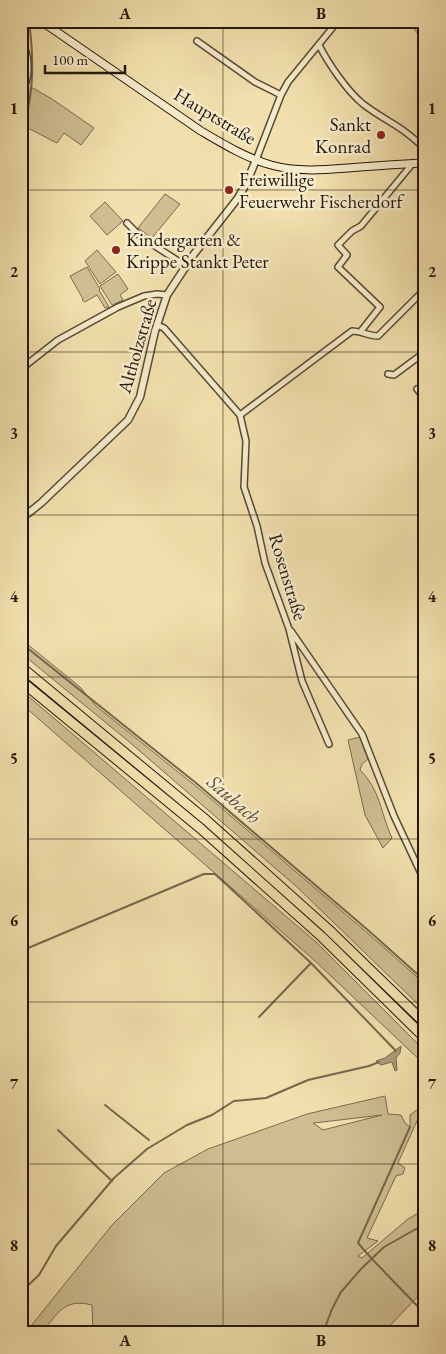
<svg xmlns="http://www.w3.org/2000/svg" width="446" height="1354" viewBox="0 0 446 1354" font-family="'EB Garamond',serif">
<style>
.green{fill:#cebe92;stroke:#796b50;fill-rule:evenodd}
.water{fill:#ab9c77;stroke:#75674d}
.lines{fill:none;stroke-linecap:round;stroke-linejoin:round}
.stream{stroke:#75674d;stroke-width:2}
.minor-casing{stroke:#574a36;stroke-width:8}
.tertiary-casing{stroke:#574a36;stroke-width:9}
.secondary-casing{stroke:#24180f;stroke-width:9}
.motorway-casing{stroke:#24180f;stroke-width:11}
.minor{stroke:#f6ebca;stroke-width:5}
.tertiary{stroke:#f6ebca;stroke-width:6}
.secondary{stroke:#f6ebca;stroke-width:7}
.motorway{stroke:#f1e0ad;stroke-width:9}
.grid{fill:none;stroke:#24180f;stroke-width:1;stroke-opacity:0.55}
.poi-dot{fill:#8f2418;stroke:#f6ebca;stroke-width:2}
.labels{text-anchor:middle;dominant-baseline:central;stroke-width:5;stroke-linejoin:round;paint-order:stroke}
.street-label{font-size:19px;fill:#24180f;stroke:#f6ebca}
.poi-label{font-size:19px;fill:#24180f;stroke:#f6ebca;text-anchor:start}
.water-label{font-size:20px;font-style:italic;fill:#5a4d39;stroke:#f6ebca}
.neatline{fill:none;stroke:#24180f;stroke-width:2}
.grid-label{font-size:16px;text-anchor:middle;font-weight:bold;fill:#24180f}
</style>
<rect width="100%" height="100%" fill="#f1e0ad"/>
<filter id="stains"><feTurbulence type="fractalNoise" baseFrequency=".004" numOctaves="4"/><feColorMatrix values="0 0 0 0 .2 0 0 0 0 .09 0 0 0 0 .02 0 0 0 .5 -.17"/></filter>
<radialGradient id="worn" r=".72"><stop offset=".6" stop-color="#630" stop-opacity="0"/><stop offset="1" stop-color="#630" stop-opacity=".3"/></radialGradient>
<path class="green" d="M408,21H425V43Z
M31,87L52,99L94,128L81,145L64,133L57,143L22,125L28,109L27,90Z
M165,194L180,204L152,238L138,228Z
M105,202L123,221L107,235L90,216Z
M97,250L116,272L100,284L85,261Z
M87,267L100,289L99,290L109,307L105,308L97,295L85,302L82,300L83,299L70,276Z
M118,274L128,289L120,295L123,300L112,305L100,286Z
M21,639L80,687L96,706L197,787L371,936L425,984V1011L297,887L127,740L21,653Z
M21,690L316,942L425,1051V1065L314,960L25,707L21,706Z
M360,737L368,759L362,764L360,770C381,791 380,812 392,838L383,848L365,815L348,740Z
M385,1096L388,1114L401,1115L405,1123L410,1127V1115L418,1109L422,1100L425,1101V1103L398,1163L405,1168L403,1174L396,1176L367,1238L378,1241L358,1256L362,1258L408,1219L425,1209V1289L383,1333H93L92,1305C63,1298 59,1313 41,1333H21L31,1326L112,1225L164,1173L208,1149L307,1114ZM382,1115L323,1130L313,1123H314Z"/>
<path class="water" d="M401,1046L400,1053L396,1058L397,1070L395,1071L392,1062L381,1065L376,1061L385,1058Z"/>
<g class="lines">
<path class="stream" d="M21,131C34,99 34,63 30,29
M21,643L196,783L369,931L425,981
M21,951L204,874H215L311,963L396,1051
M259,1017L311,963
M105,1105L149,1140
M410,1127L358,1243L372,1259L425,1314
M58,1130L112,1181
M21,1292L39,1275L56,1246L114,1178L147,1149L187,1125L212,1115L234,1101L266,1098L308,1080L369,1066L379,1062
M323,1333L332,1309L341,1292L361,1269L384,1247L425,1224"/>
<defs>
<path id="minor" d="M21,40C30,55 31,78 21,93
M197,41L255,82L281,95
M319,45C328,63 347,91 363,104C385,121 404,127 425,149
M256,160L281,95L288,82L338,21
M127,223L141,237L186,266
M157,325L164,328L240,415L352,331C361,331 369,336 378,336L425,289
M361,331L380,307L338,267L347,255L338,245L352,231L361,226L413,163
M21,369L58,340L118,307L144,296L157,294L167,295
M388,374L394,375L425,352
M417,389L425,399
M240,415L246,441L244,487L257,526L265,563L289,629L302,681L329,744
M291,631L362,734L394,816L425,882"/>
<path id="tertiary" d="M21,519L41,503L128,420L140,397L155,331L167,295L194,254L238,198L246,184L256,160"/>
<path id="secondary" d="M41,21L201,131C223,144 246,158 271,165C296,172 322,170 348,168C373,166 399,164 425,163"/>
<path id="motorway" d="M21,667L206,820L328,929L425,1023
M21,681L200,828L322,937L425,1038"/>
</defs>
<use href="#minor" class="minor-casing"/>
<use href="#tertiary" class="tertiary-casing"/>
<use href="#secondary" class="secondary-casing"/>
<use href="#motorway" class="motorway-casing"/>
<use href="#minor" class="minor"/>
<use href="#tertiary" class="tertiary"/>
<use href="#secondary" class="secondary"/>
<use href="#motorway" class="motorway"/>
</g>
<path class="grid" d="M223,21V1333M21,190H425M21,352H425M21,515H425M21,677H425M21,839H425M21,1002H425M21,1164H425"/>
<g class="poi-dot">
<circle cx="381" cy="135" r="5"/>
<circle cx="229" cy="190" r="5"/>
<circle cx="116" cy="250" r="5"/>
</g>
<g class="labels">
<g class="street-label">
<text transform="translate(215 116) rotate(31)">Hauptstraße</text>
<text transform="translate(137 346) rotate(-74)">Altholzstraße</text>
<text transform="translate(288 577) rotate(73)">Rosenstraße</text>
</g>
<g class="poi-label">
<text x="371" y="124" text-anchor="end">Sankt<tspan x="371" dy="22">Konrad</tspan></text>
<text x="239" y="179">Freiwillige<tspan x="239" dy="22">Feuerwehr Fischerdorf</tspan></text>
<text x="126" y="239">Kindergarten &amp;<tspan x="126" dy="22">Krippe Stankt Peter</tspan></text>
</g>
<g class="water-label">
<text transform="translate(234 799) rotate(41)">Saubach</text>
</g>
</g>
<rect width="446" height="1354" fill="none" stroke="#f1e0ad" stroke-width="55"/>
<path d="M45 65v8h80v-8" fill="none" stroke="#24180f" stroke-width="2.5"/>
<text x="52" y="65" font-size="15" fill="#24180f" stroke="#f6ebca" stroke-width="4" paint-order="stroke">100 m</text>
<rect x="28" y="28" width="390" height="1298" class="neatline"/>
<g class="grid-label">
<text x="125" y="19">A</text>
<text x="321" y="19">B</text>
<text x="14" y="114">1</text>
<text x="432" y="114">1</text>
<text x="14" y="277">2</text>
<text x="432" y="277">2</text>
<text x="14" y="439">3</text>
<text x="432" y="439">3</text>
<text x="14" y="602">4</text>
<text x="432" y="602">4</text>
<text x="14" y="764">5</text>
<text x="432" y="764">5</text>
<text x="14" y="926">6</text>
<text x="432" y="926">6</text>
<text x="14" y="1089">7</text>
<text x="432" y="1089">7</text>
<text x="14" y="1251">8</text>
<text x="432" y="1251">8</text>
<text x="125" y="1346">A</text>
<text x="321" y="1346">B</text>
</g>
<rect width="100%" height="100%" filter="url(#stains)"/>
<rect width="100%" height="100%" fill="url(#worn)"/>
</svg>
